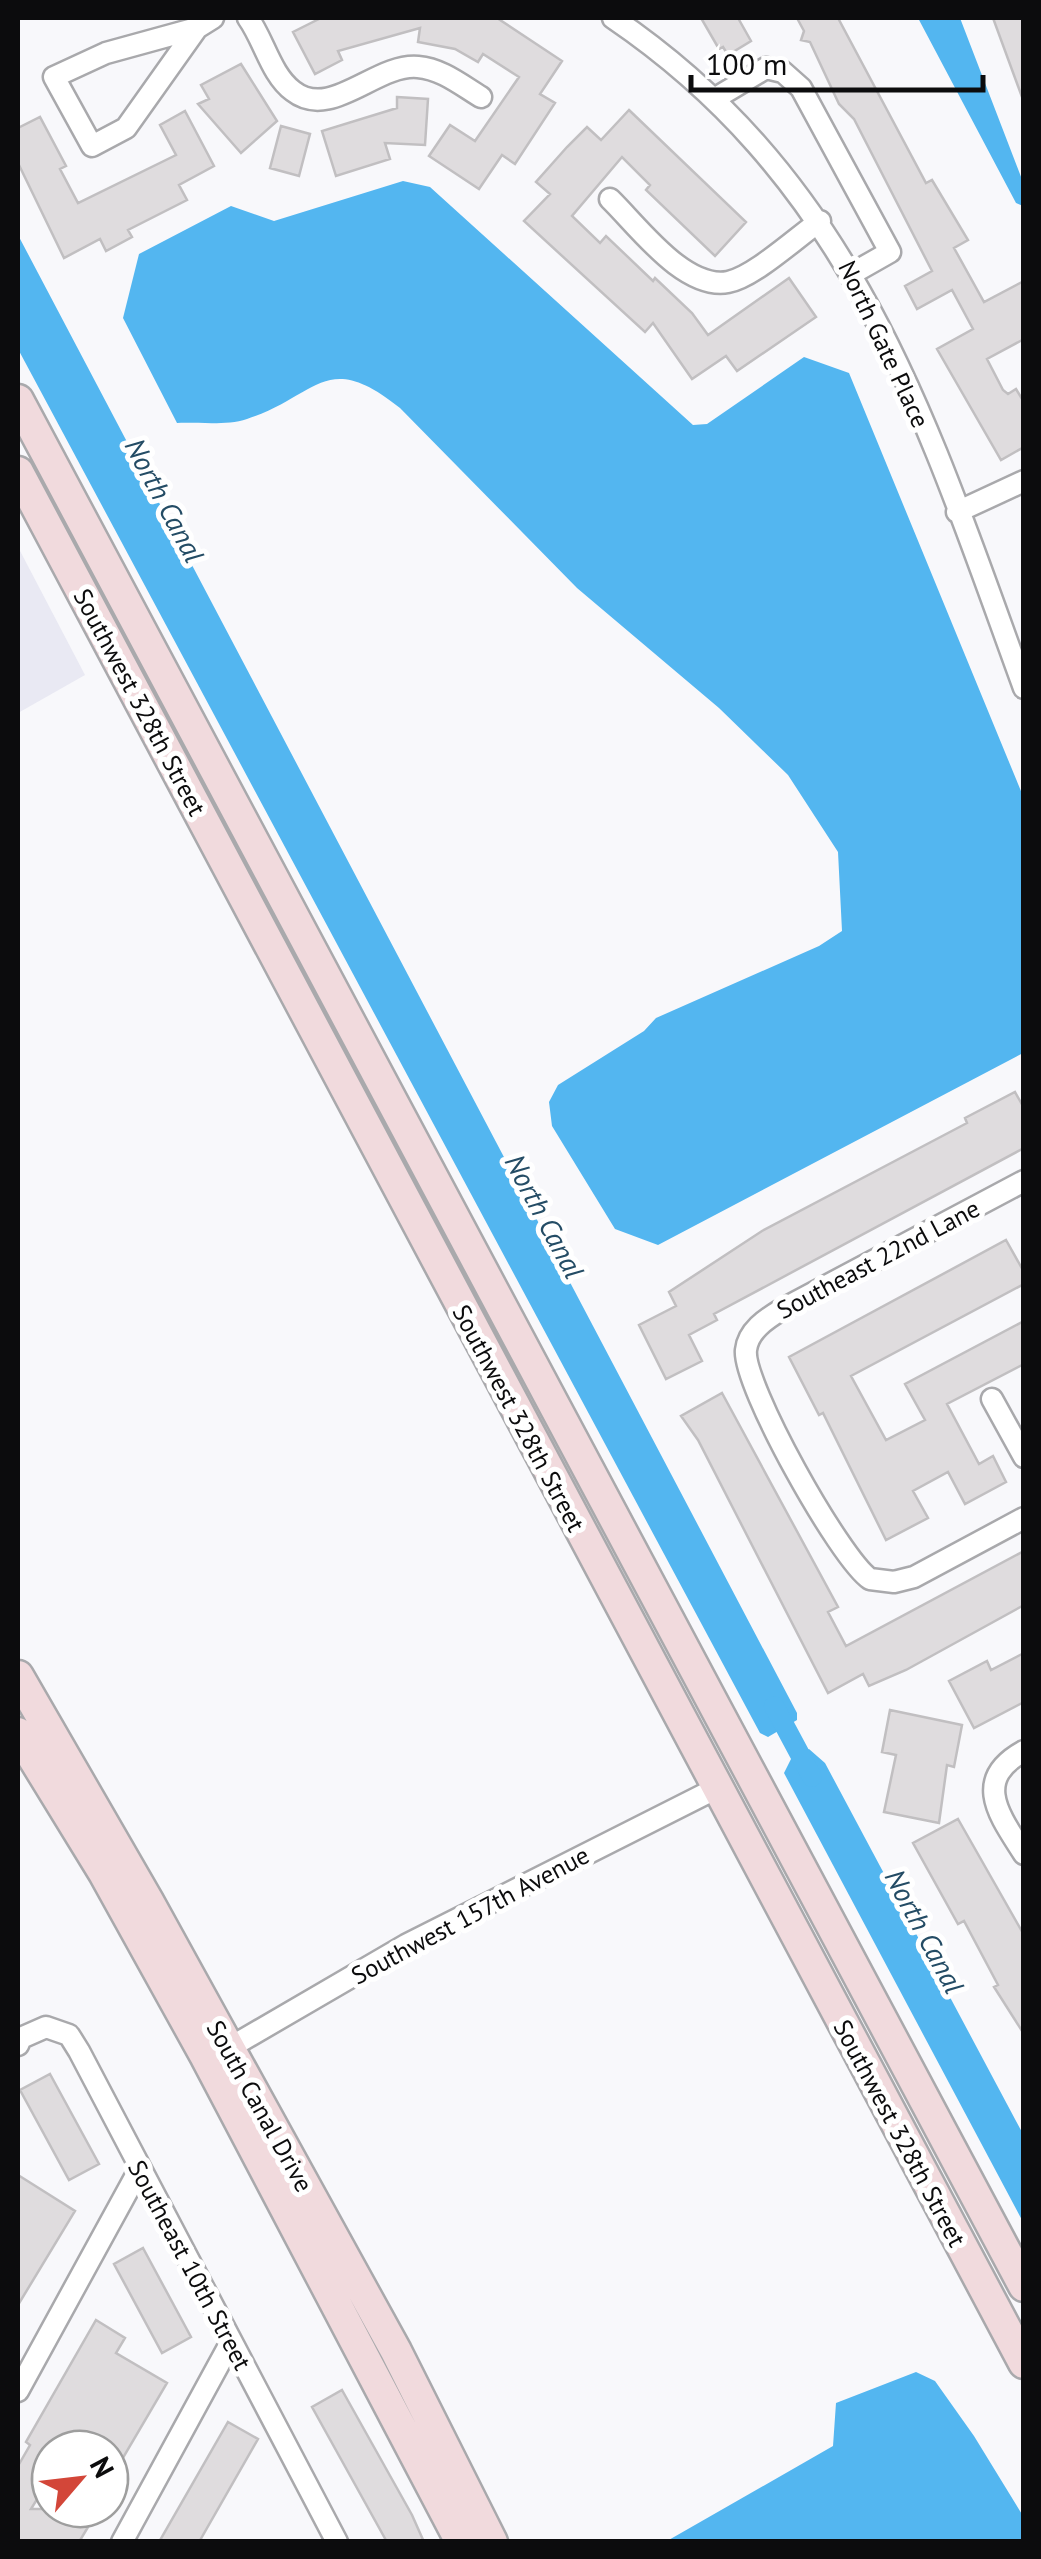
<svg xmlns="http://www.w3.org/2000/svg" width="1041" height="2559" viewBox="0 0 1041 2559" font-family="'PT Sans',sans-serif">
<style>
.built{fill:#e9e9f3}
.water{fill:#53b6f0}
.lines{fill:none;stroke-linecap:round;stroke-linejoin:round}
.canal{stroke:#53b6f0;stroke-width:20}
.building{fill:#dfdcde;stroke:#c1bfc1;stroke-width:2.5}
.street-casing{stroke:#a9a9ac;stroke-width:25}
.secondary-casing{stroke:#a9a9ac;stroke-width:35}
.street{stroke:#fff;stroke-width:20}
.secondary{stroke:#f1dadd;stroke-width:30}
.labels{text-anchor:middle;dominant-baseline:central;stroke-width:10;stroke-linejoin:round;paint-order:stroke}
.street-label{font-size:25px;fill:#0c0c0d;stroke:#fff}
.water-label{font-size:28px;font-style:italic;fill:#244c65;stroke:#fff}
</style>
<rect width="100%" height="100%" fill="#f8f8fb"/>
<path class="built" d="M18,547L85,675L18,713Z"/>
<path class="water" d="M918,18H960L1023,182V206L1016,203Z
M403,181L430,187L693,425L707,424L804,357L849,373L1023,796V1053L658,1245L615,1229L552,1126L549,1102L558,1085L644,1031L656,1018L819,946L842,931L838,852L788,775L719,708L577,588L400,408C325,348 318,396 247,419C226,426 198,422 177,423L123,318L139,254L231,206L274,221Z
M18,235L797,1713V1720L768,1737L760,1733L18,349Z
M809,1749L825,1763L1023,2134V2222L784,1773L792,1757Z
M916,2372L935,2381L974,2436L1023,2516V2541H667L833,2446L836,2403Z"/>
<g class="lines">
<path class="canal" d="M774,1706L812,1777"/>
</g>
<path class="building" d="M321,18H497L562,61L540,94L555,103L515,164L502,155L479,189L429,156L450,125L475,141L519,77L483,54L478,62L455,49L418,42L420,28L338,51L342,60L315,74L293,32Z
M701,18H738L751,41L728,55L723,47L719,49Z
M797,18H838L926,183L932,180L968,240L954,248L984,302L1024,281V339L987,359L1003,390L1008,394L1016,389L1024,402V447L1001,460L937,349L973,329L952,290L917,309L905,286L932,271L854,119L839,104L810,42L801,40L804,31Z
M993,18H1024V96L1022,97Z
M241,64L277,121L241,153L198,104L209,99L201,85Z
M397,97L428,99L425,145L385,143L390,159L336,176L322,131L397,108Z
M629,110L746,222L715,256L646,190L650,185L622,157L572,216L600,243L606,236L653,281L655,278L692,313L708,335L789,278L816,317L737,371L726,356L692,379L653,323L645,332L524,221L550,194L536,182L567,147L587,127L601,140Z
M185,111L214,166L179,185L187,200L128,230L132,237L106,251L100,239L64,258L18,163V128L40,117L66,166L60,169L78,203L176,155L160,125Z
M281,126L310,134L299,176L270,168Z
M1015,1092L1024,1108V1148L714,1314L717,1320L689,1335L702,1361L666,1379L639,1325L676,1306L669,1292L762,1231L967,1123L965,1118Z
M1006,1240L1024,1272V1284L851,1376L886,1440L925,1420L905,1384L1024,1321V1364L947,1404L979,1464L993,1456L1006,1482L965,1504L948,1472L913,1491L928,1518L886,1540L823,1413L819,1415L789,1357Z
M722,1393L838,1607L828,1612L846,1646L1024,1551V1605L906,1670L869,1686L863,1674L828,1693L698,1440L681,1416Z
M1024,1653V1702L974,1728L949,1681L987,1661L991,1670Z
M890,1710L962,1725L954,1767L947,1765L939,1823L884,1812L896,1755L882,1752Z
M958,1819L1024,1935V2034L994,1987L998,1985L964,1921L958,1924L913,1843Z
M50,2074L99,2164L69,2180L20,2090Z
M18,2175L75,2211L18,2305Z
M143,2248L191,2337L162,2353L114,2264Z
M96,2320L125,2338L116,2353L167,2383L110,2480V2449H50V2478L31,2509H99L79,2542H18V2466L30,2445L26,2442Z
M342,2390L412,2515L424,2542H387L312,2407Z
M228,2422L258,2439L199,2542H159Z"/>
<g class="lines">
<defs>
<path id="street" d="M248,18C264,40 271,75 293,91C331,121 376,63 418,67C442,69 461,85 481,97
M613,18C856,183 928,425 1024,688
M197,28L126,128L92,146L54,77L106,53L197,28L213,18
M714,99L766,68L783,72L801,88L890,252L853,273
M610,199C638,226 684,290 728,282C754,277 797,237 820,221
M957,512L1024,481
M1024,1181L781,1310C766,1319 748,1331 746,1350C742,1384 840,1559 870,1579L894,1582L914,1577L1024,1518
M992,1399L1024,1457
M1024,1751C971,1780 1000,1816 1024,1854
M18,2045L21,2038L46,2027L69,2035L79,2051L337,2542
M229,2048L406,1945L715,1789
M18,2391L139,2170
M122,2542L231,2342"/>
<path id="secondary" d="M18,400L1024,2286
M18,472L1024,2363
M18,1676L148,1901L396,2351L492,2542
M18,1733L104,1873L206,2057L461,2542"/>
</defs>
<use href="#street" class="street-casing"/>
<use href="#secondary" class="secondary-casing"/>
<use href="#street" class="street"/>
<use href="#secondary" class="secondary"/>
</g>
<g class="labels">
<g class="street-label">
<text transform="translate(884 344) rotate(65)">North Gate Place</text>
<text transform="translate(140 702) rotate(62)">Southwest 328th Street</text>
<text transform="translate(878 1259) rotate(-28)">Southeast 22nd Lane</text>
<text transform="translate(519 1418) rotate(62)">Southwest 328th Street</text>
<text transform="translate(470 1915) rotate(-28)">Southwest 157th Avenue</text>
<text transform="translate(260 2106) rotate(61)">South Canal Drive</text>
<text transform="translate(900 2133) rotate(62)">Southwest 328th Street</text>
<text transform="translate(190 2265) rotate(62)">Southeast 10th Street</text>
</g>
<g class="water-label">
<text transform="translate(165 500) rotate(62)">North Canal</text>
<text transform="translate(545 1216) rotate(62)">North Canal</text>
<text transform="translate(925 1931) rotate(62)">North Canal</text>
</g>
</g>
<rect width="1041" height="2559" fill="none" stroke="#0c0c0d" stroke-width="40"/>
<g transform="translate(80 2479) rotate(62)"><circle r="48" fill="#ffffff" stroke="#9e9e9e" stroke-width="2.5"/>
<path d="M0-8L18 38L0 25L-18 38Z" fill="#d34639"/>
<text y="-15" font-size="28" font-weight="bold" text-anchor="middle" fill="#0c0c0d">N</text>
</g>
<path d="M691 75v15h292v-15" fill="none" stroke="#0c0c0d" stroke-width="5"/>
<text x="706" y="75" font-size="30" fill="#0c0c0d" stroke="#ffffff" stroke-width="8" paint-order="stroke">100 m</text>
</svg>
